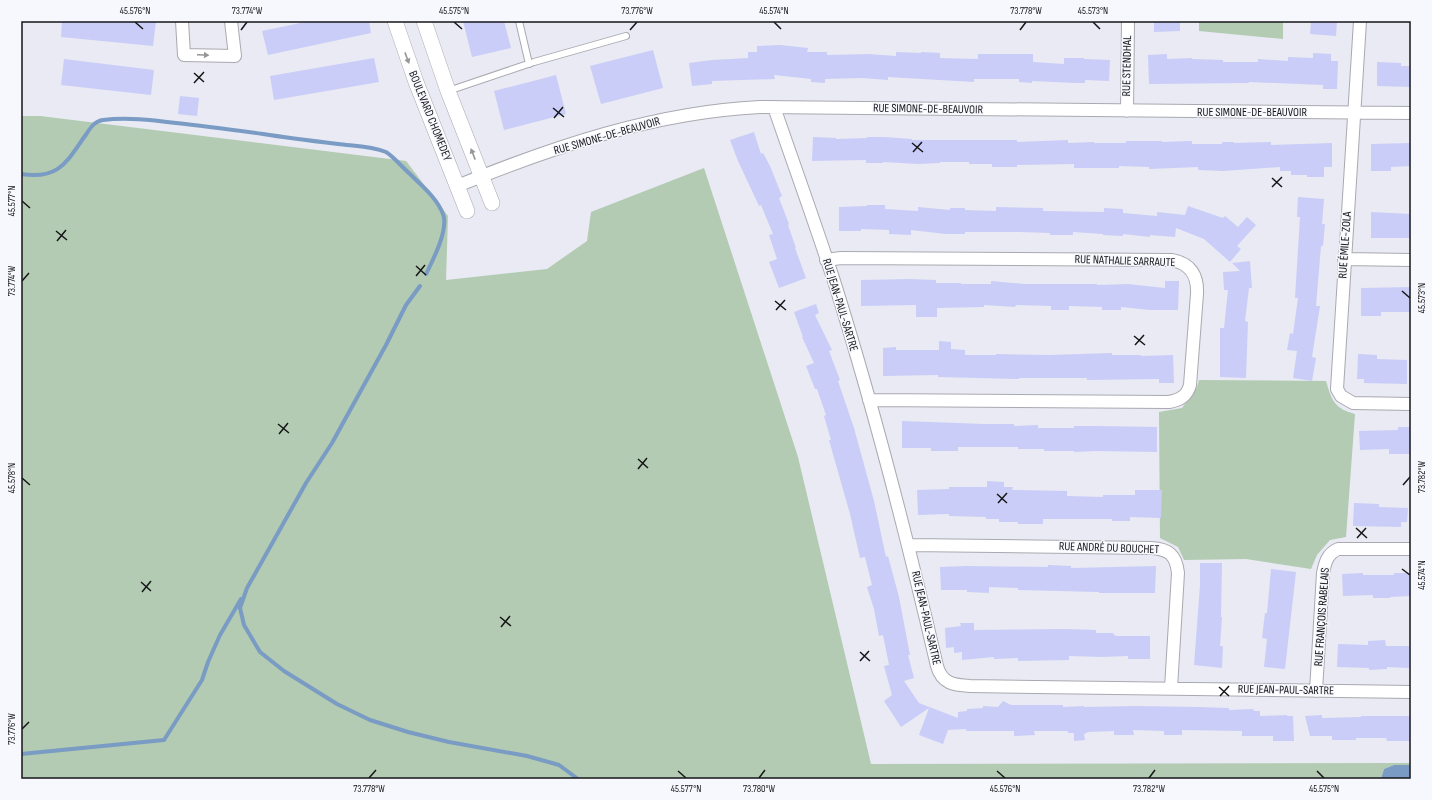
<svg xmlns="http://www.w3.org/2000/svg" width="1432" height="800" viewBox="0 0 1432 800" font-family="'Sofia Sans Condensed',sans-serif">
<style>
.green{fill:#b2cbb2}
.water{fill:#799bc4}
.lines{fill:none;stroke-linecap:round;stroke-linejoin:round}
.stream{stroke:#799bc4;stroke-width:4}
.building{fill:#cacdf7}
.service-casing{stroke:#a9a9b1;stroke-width:8}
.minor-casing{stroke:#a9a9b1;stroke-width:14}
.tertiary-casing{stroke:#a9a9b1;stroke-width:16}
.service{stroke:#fff;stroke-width:6}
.minor{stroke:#fff;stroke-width:12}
.tertiary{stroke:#fff;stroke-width:15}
.oneway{fill:#969698}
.ticks{fill:none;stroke:#161619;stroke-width:1.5}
.labels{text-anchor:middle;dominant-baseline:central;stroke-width:3;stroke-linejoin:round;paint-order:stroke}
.street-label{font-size:12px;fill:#161619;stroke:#f7f7fe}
.neatline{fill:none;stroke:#161619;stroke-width:1.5}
.ticks-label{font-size:10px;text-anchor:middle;fill:#161619}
</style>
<rect width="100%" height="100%" fill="#e9eaf3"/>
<path class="green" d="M1199,21H1283V39L1199,31Z
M21,116H40L406,161L448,216L446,280L547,269L587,241L591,212L704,168L798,457L871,764L1411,763V765H1394L1384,769L1381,779H21Z
M1199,380L1326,381C1332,401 1334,408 1355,414L1346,537L1330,540L1317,555L1311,569L1246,559L1184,560L1178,547L1160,538L1159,412L1182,408L1197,387Z"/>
<path class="water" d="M1394,765H1411V779H1381L1384,769Z"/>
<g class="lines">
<path class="stream" d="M21,174C60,180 67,161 87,133C91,127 95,121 103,120C126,117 152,120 176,123C205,126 234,130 263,134C288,138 313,141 338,144C354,146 371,146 386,152C393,156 404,169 410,174C422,186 437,198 443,214C449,229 433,260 426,274
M420,286L406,305L386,345L332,443L306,483L247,588L240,608L244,625L260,652L284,671L337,704L370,720L408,732L449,742L527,756L559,765L578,779
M21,754L164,740L202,680L208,662L220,635L241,599"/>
</g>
<path class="building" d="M62,21H156L153,46L61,37Z
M310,21H369L371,33L268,55L262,31Z
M463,21H504L511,48L472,57Z
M1154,21H1180V31L1154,32Z
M1311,21H1337L1336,36L1310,34Z
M780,45L808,48L807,52H827V55L868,54L896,56V52L921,53V52L940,53V58L978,59V54H1033V62L1064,64V58H1084V59L1110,60L1109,81L1085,80V83H1075L1032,81V83L1019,82V79H974V82L888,77V80L863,78L825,79V83L811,82V79L774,75L775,79L712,81V84L692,86L689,63L712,60L748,58V52H757V46Z
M653,50L663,88L601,104L590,66Z
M1313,53L1331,54V61H1338L1337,89H1323V85L1249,82V83L1149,84L1148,55L1167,54V59L1192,58V59L1223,60V62H1258V59L1288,61V57L1313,58Z
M374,58L379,82L274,100L270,76Z
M64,59L154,70L151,95L61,85Z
M1377,62L1401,63V66H1411V87L1377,86Z
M556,75L566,114L504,130L494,91Z
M180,96L199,98L197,116L178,114Z
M754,132L761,154L763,153L770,166L782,196L779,198L789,224L788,225L796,248H795L806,278L779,288L769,262L777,259L769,235L773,234L761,205L759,206L738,161L730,140Z
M813,137L836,138V139L867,138V137H884L912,139V140H1017V142L1068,140V143L1094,142V143H1126V141H1162V142L1192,141V144H1222V142H1234V143L1271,142V145L1332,143V167H1324V177H1307V175H1291V171H1280V167L1223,171L1198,170V167L1149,169V167L1119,166V168H1074V164L1017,165V167H992V164H969V162H940V163L918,164L883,162V163H866V160L812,161Z
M1411,143V166L1391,167V171H1371V144Z
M1298,197L1324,199L1322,224H1325L1323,246H1321L1316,306H1320L1312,357L1316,358L1312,381L1293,378L1297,351L1287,350L1290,333L1293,334L1298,298H1295L1300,217H1297Z
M867,205H885V209L918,211V207L950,210V208H965V210L996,211V207L1043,208V211L1104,212V208L1123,209V213L1157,216V212L1185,215L1188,206L1223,218L1225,216L1238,227L1247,217L1256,225L1237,246L1241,249L1230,262L1204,239L1176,228L1175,237L1150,235V237L1123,234V236L1103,235V234L1073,232V235H1050V233L1019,232H965V234H946L911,230V235L889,234V230L861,229V231H839V207L867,206Z
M1371,212L1411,214V238H1371Z
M1250,261L1252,288H1249L1245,321L1248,322L1246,378L1220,377V328H1224L1228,290H1224L1223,272L1240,271L1232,263Z
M909,279L936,280V283H961V284H991V281L1024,284H1097V285L1128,284L1165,288V281H1179L1178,310H1150L1121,307V310H1102V307L1069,306V310H1051V306L1016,305L1015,307L984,305V307L937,308V317H916V305L861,306V280Z
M1411,287V312H1381V316H1361V288Z
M816,304L819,313L815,315L832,350L829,351L840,380L838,381L854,428L874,501L886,557L888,556L899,597L910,655H908L914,678L904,681L919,703L958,718V712L967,711V709L983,708V706L998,707L1003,701L1011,705H1063V707L1084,706V707L1137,706L1198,707L1229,708V710L1253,709L1254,711H1260V716L1287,715V716H1293L1294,741H1273V736H1242V731L1182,730V735H1164V731L1133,730L1134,735H1114V731L1087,732V733L1084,734L1085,740L1074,741V733H1068V731H1034L1035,735L1014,736V731H966V729L948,730L943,744L919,735L929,708L901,727L884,701L892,695L884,666L889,665L883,635L879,636L874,609L867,587L872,585L865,557L860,558L850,514L829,440H831L824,416L826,415L817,389H815L806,366L814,363L802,337H803L794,312Z
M939,341L951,342V349L965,350V355H996V354L1049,355L1112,353V355H1141V356L1173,355L1174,383H1159V379L1087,380V378H1019V379L938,377V375L883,376V348L896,347V350H939Z
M1358,354L1377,355V359L1407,360V384L1364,383V379H1357Z
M902,421L984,424H1014V426L1038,425V428H1074V426H1097L1157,427V452L1096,451L1074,452V451H1044V449H1018V447H958V451H931V448H902Z
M1398,427H1411V454H1389V449L1360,450L1359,431L1398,430Z
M987,481L1004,482V487H1013L1012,490L1067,491V496L1103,497V495H1135V490H1162L1161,518L1130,517V521H1112V519H1043V524H1018V522H999V519H986V517L949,516V514L918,515L917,490L949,489V487H987Z
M1354,503L1379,504V507L1408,508L1407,522H1401V527L1353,526Z
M1200,563H1222L1221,617H1222L1220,646H1223L1222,668L1194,665L1200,585Z
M1048,565L1071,566V568L1156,566L1155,593H1099V592L1018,590V588L989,587V593L967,592V590H941L940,567L967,566L1048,567Z
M1271,569L1296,572L1285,669L1264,667L1267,639L1262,638L1265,613H1267Z
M1363,573V575H1394V573H1411V596L1390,597V598H1373V595L1343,596L1342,574Z
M960,623H974V630L1065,629L1096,630V633H1113L1114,635L1117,636H1150V659H1128V656L1102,657L1069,656V660L1018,661V658L994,659V657L962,660V652L954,653V647L946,648L945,628L961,626Z
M1385,640L1386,646H1409V668L1387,667V669L1369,670V668L1337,667L1338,644L1368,645V641Z
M1322,715V718L1361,717V716H1410V741H1387L1386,738H1356V740H1332V736H1310L1305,716Z"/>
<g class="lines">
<defs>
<path id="service" d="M519,21L529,64
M448,91L534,62L626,36"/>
<path id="minor" d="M182,21L184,55L235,56L231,21
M1360,21L1337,389L1341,396L1353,403L1411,404
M774,107C794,165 815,223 834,281C874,408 907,537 937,666C942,684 954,685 970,686L1411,692
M1127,111L1128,21
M457,186C553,147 655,112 760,107L1411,113
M1344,259L1411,260
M826,260L841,258L1171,260C1191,263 1198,276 1197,294L1190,385C1187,396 1180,400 1169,402L869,400
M909,545L1151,548C1169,549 1176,555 1178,573L1171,688
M1316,691L1323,573C1325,563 1327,554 1338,549H1411"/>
<path id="tertiary" d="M395,21L416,82L467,211
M424,21L448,91L492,203"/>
</defs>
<use href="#service" class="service-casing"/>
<use href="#minor" class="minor-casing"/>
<use href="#tertiary" class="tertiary-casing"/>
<use href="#service" class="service"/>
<use href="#minor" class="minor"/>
<use href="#tertiary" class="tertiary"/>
</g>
<defs><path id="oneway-solid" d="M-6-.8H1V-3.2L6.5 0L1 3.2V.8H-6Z"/></defs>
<g class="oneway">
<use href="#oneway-solid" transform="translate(203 55) rotate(2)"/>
<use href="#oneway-solid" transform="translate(407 58) rotate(70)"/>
<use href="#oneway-solid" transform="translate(473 154) rotate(-111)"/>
</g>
<path class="ticks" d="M135,22L143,29M454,22L462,29M774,22L781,29M1093,22L1100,29M241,30L247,22M630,30L637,22M1020,30L1026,22M194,73L204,82M194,83L204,72M553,108L564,117M554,118L563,107M912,143L923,152M913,152L922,142M1272,178L1282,187M1272,187L1282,177M22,201L30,208M56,231L67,240M57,241L66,230M416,266L426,275M416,276L425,265M22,281L29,273M1402,291L1410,298M775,301L786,310M776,310L785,300M1134,336L1145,345M1135,345L1144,335M278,424L289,433M279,434L288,423M638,459L648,468M638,469L647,458M22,478L30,485M1403,485L1410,477M997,494L1007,503M998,503L1007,493M1356,528L1367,538M1357,538L1366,528M1402,569L1410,575M141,582L151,591M142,592L151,581M500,617L511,626M501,627L510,616M860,652L870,661M860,661L869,651M1219,687L1229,696M1220,696L1229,686M22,729L29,722M678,771L686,778M997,771L1005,778M1317,771L1324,778M369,778L376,770M759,778L765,770M1149,778L1155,770"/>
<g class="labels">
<g class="street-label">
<text transform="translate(1127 66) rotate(-89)">RUE STENDHAL</text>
<text transform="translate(928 109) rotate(1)">RUE SIMONE-DE-BEAUVOIR</text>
<text x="1252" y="112">RUE SIMONE-DE-BEAUVOIR</text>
<text transform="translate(430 116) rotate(68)">BOULEVARD CHOMEDEY</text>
<text transform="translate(607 136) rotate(-16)">RUE SIMONE-DE-BEAUVOIR</text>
<text transform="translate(1345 245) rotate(-86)">RUE ÉMILE-ZOLA</text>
<text transform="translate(1125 261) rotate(2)">RUE NATHALIE SARRAUTE</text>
<text transform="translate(840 305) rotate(73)">RUE JEAN-PAUL-SARTRE</text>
<text transform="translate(1109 548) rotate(2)">RUE ANDRÉ DU BOUCHET</text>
<text transform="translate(1322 617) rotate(-86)">RUE FRANÇOIS RABELAIS</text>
<text transform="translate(926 618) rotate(77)">RUE JEAN-PAUL-SARTRE</text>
<text transform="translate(1286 690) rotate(1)">RUE JEAN-PAUL-SARTRE</text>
</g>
</g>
<rect width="1432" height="800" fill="none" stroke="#f7f7fe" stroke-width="44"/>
<rect x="22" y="22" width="1388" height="756" class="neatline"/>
<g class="ticks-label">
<text x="135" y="14">45.576°N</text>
<text x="247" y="14">73.774°W</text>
<text x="454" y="14">45.575°N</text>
<text x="637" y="14">73.776°W</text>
<text x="774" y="14">45.574°N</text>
<text x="1026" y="14">73.778°W</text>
<text x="1093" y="14">45.573°N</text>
<text transform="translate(11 201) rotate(-90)" y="4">45.577°N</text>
<text transform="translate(11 281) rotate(-90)" y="4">73.774°W</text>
<text transform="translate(1421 298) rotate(-90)" y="4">45.573°N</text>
<text transform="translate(1421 477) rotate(-90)" y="4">73.782°W</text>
<text transform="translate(11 478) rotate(-90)" y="4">45.578°N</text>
<text transform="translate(1421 575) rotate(-90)" y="4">45.574°N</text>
<text transform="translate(11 729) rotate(-90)" y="4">73.776°W</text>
<text x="369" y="792">73.778°W</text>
<text x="686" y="792">45.577°N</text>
<text x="759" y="792">73.780°W</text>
<text x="1005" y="792">45.576°N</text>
<text x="1149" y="792">73.782°W</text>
<text x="1324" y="792">45.575°N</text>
</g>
</svg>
